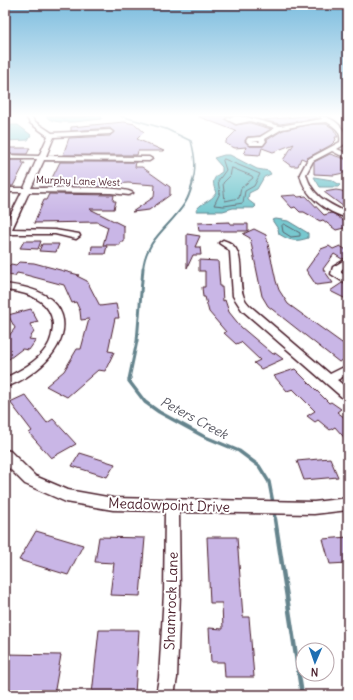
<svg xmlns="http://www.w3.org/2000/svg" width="353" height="700" viewBox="0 0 353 700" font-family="Delius,sans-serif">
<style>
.water{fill:#77c8cf;stroke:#65848d}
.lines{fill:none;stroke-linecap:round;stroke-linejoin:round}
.shore{stroke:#5c636d;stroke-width:1}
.stream-far4{stroke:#65848d;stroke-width:1.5}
.stream-far3{stroke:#65848d;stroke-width:2}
.stream-far2{stroke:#65848d;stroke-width:3}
.stream-far1{stroke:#65848d;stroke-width:3.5}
.stream{stroke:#65848d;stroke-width:4.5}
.building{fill:#c9b6e6;stroke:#4a1f2b}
.minor-casing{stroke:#4a1f2b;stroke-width:3}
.minor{fill:#fff;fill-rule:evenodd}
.labels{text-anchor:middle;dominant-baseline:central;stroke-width:4;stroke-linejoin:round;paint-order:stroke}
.far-street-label{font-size:10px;fill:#4a1f2b;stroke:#fff}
.water-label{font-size:13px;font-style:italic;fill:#5a5a64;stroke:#fff}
.near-street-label{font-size:14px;fill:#4a1f2b;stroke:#fff}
</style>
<rect width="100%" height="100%" fill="#fff"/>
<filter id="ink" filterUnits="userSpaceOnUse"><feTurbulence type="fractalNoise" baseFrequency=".025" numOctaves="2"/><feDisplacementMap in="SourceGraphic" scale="8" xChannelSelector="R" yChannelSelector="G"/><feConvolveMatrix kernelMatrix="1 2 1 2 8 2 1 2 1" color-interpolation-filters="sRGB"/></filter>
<g filter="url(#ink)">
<path class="water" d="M46,116H102L101,119C89,120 52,127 46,116Z
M12,125H18L31,135L28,140L5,141V129Z
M224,155H230L257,169L269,171L271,174L264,177L257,189L249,193L248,200L256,206L254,208H233L223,211H196C199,203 211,202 216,193C212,182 212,178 222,172V167L214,158Z
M314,177L332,180L340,185L338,187H320Z
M276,219L288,221L308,233V238C296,242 290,241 279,234L278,229L272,220Z"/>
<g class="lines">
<path class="shore" d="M50,116L66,118L94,116
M224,159L260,174L254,186L245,191L243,203L224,206L214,205L220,193L218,181L226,170L223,161Z
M232,168L252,176L253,178L241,188L239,198L225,201L223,183L230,176Z
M284,224L300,233V236L291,237L283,232L282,226Z"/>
<path class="stream-far4" d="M121,116L166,129L191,141C195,155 197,169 192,183"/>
<path class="stream-far3" d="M143,269C146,238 170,227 185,203C189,197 191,189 193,182"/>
<path class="stream-far2" d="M129,379L137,341L143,268"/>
<path class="stream-far1" d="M130,378L129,381L145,402L159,412L203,436L239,451L259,466L269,482L273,503
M274,511L275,520"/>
<path class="stream" d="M275,519L302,695"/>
</g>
<path class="building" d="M197,116H231L225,119L235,125L250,123L271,129L260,136L247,137L245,141L250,146H263L267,142V140L283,130L313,124H326L333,128L338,137H335L336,140L331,145L307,158L306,160L301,158L298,166H291L283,160L294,144L273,152L262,148L260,155L246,154L244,153L246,147L235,148L226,144V141L236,131Z
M304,116H314L318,118L280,124L263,120Z
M124,122L135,124L144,132L137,139L164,151H138L137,155H63L69,138L110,136L114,132L110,128L71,131V127Z
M5,148H30L27,154H5Z
M330,154L348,160V172L334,175L314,174V162Z
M5,160H23L22,163H25L13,186H5Z
M60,162H136L135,167H142L170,187V195L149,210L132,212L154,197L155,185L128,183L116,184L115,187L53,186L54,182H50Z
M336,190L342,191L348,195V210L324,192Z
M49,194L114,195L113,201H116L114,209H90L124,226V242H120V245H103L108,227L97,222L34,223L44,200H46Z
M296,195L298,197L306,196L324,215L331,213L334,214L348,224V227L336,230L323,220L320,221L304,212H300L295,207L292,208L281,196Z
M230,222V224H248V231H199L198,223Z
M254,229L266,235L276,281L279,290L288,304L342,343L348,341V358L339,362L268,306L262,296L250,238L243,234Z
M187,234L200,236L195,247H200L201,255H193L187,268Z
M24,241H41L38,249L20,248Z
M42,244H59L56,252L39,251Z
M92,246H107L105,254H91Z
M329,246L333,249L340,246L348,251V257L342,259L334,254L323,269L333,283L316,285L306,270L321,249Z
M199,260L218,261L220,287H222L223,301L225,300L229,312L241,327L273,354L275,353L283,359L261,369L254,363L260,360L241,342L236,344L224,333L226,332L209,312L205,297H203L202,287H205V271H199Z
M19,262L34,263L79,275L77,276L87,281L100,306L116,304L119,318H115L108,351L114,352L105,371L98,370L67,397L46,386L64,371L77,349H81L89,319L81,320L80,311L76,302L72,303L64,285L22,274L17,273L15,276L5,275V271L11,264L16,265Z
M342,283L348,286V300L330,291Z
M31,309L38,322L30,324L34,332L29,339L36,340L29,350L22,349L5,362V341L15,328L8,315Z
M295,369L329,403L331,402L341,409L337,412L348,420V442L335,427L330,430L318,420L315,422L307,416L315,411L293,389L287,391L274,376Z
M25,395L47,423L53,419L76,444L51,458L29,433L32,431L10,402Z
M80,453L115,464L107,477L72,466Z
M330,458L338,477L304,480L297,461Z
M36,531L83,545L68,575L19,560Z
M99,537L145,538L140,596L110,595L114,563L95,562Z
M207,537H237L243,617H249L254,677H225L224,662H211L209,628L223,629L222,603H210Z
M348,537V563L330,564L323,539Z
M99,630H139L135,694H92Z
M5,654L61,655L54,695H5Z"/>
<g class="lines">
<defs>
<path id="minor" d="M26,116H31L34,121L52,133L110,130L113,132L110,134L54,137L46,156L149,157L152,159L149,161L44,160L31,188C48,188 123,185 133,193L129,195L111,193L29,192L12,229L55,230L79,234L80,236L76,239L55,234H9L5,236V226L22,192H5V188H24L37,159H5V155L39,156L48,136L30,123Z
M234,116L246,117L280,126L322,119L320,116C332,116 351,131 345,144L337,149L348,154V159L332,151L313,161L306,174C312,197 328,203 348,213V218C326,212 304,196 300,174L308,159L340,142C342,132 335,127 327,122L313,123L282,129L265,139L266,141L263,145H250L246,141L248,138L260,137L275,128L250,121L236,124L226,119ZM252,141H260L259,142Z
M223,240C248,247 237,276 243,295C244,299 247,303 250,306L330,374L348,365V374L337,380L348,389V400L344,399L242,310L233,296L230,252L228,249L219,243Z
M343,261L348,262V268L345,267L341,270V273L348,276V282L342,281L331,274L333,267Z
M5,284C19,286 34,288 46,296C80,318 58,356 32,373C24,379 15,384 5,387V378C20,371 37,362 47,347C51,341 53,332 53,324C51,299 26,292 5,290Z
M5,450L10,451L35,476L68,490L113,498L314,502L348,498V510L314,514L179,512L180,593L177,678L174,695H156L159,678L164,593L165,511L113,510L66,502L25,484L5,464Z"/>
</defs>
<use href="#minor" class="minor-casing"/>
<use href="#minor" class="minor"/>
</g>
</g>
<linearGradient id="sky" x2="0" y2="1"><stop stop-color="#7bbcde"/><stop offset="0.54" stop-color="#fff"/><stop offset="1" stop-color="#fff" stop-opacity="0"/></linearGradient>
<rect width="353" height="214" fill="url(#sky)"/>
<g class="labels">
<g class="far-street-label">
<text transform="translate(78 181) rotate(2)">Murphy Lane West</text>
</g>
<g class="water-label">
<text transform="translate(194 418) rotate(28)">Peters Creek</text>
</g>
<g class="near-street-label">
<text transform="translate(169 505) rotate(2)">Meadowpoint Drive</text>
<text transform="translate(171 601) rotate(-88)">Shamrock Lane</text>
</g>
</g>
<rect width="353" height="700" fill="none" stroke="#fff" stroke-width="20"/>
<rect x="10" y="10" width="333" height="680" fill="none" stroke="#4a1f2b" stroke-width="1.5" filter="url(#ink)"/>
<g transform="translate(315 662) rotate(182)"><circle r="19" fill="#ffffff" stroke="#b7a5aa"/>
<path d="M0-3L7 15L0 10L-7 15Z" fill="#1f6fb2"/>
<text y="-6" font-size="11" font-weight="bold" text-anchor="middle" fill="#4a1f2b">N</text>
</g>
</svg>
